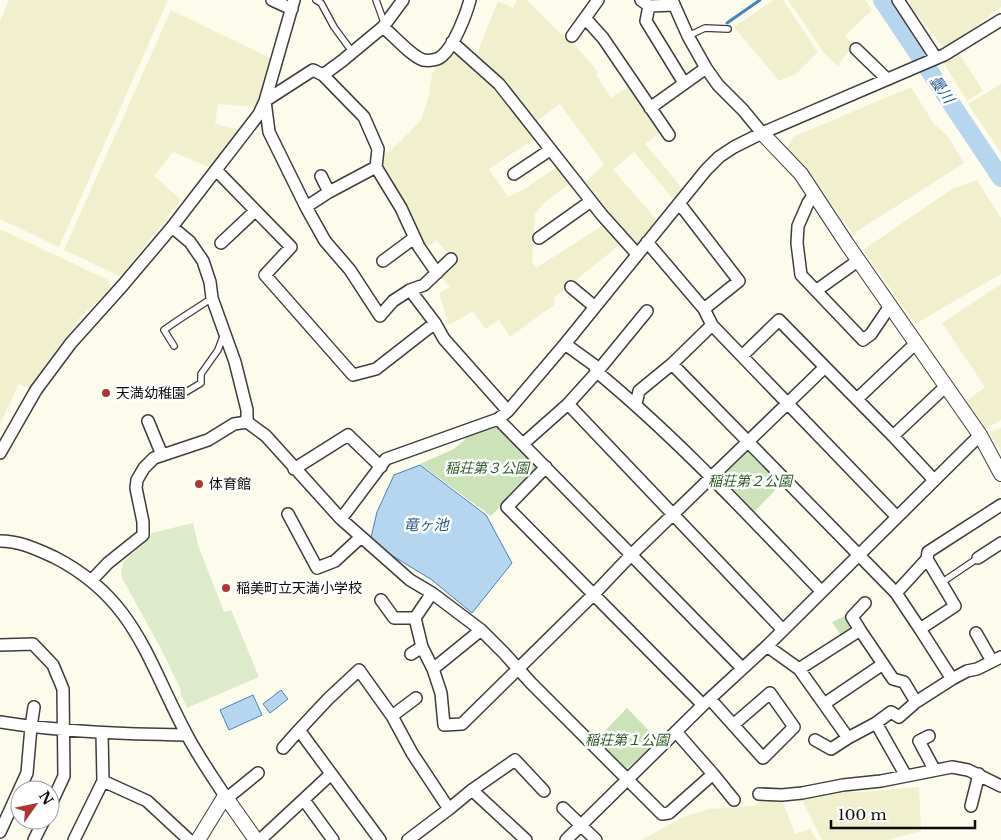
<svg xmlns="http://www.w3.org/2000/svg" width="1001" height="840" viewBox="0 0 1001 840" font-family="'Libre Baskerville','Noto Sans JP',serif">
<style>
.farmland{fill:#f0f0cf}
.green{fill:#cce3ba}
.pitch{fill:#deebcb}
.water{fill:#b6d5ef;stroke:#4684bd}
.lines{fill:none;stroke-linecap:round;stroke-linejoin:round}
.stream{stroke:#4684bd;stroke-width:3}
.river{stroke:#b6d5ef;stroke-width:18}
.service-casing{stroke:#3e3e3e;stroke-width:8}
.minor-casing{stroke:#3e3e3e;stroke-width:14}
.tertiary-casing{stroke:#3e3e3e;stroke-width:16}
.service{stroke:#fff;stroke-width:5.5}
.minor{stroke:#fff;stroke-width:11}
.tertiary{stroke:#fff;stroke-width:14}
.poi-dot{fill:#ab3734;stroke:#fff;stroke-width:2}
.labels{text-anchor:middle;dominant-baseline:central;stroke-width:5;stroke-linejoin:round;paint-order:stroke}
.poi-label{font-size:14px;fill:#0b0b0b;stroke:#fff;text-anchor:start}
.park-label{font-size:14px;font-style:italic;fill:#2b5b24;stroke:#fff}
.water-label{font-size:15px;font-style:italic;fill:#24588e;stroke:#fff}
</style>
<rect width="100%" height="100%" fill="#fdfbec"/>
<path class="farmland" d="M9,0H168L59,247L0,219V21Z
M517,0H527L559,32L572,42L598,72L596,75L611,98L630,86L661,132L645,144L683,189L674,200L634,152L613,170L658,221L637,248L630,242L586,182L604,164L560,104L534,123L475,58L498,1L513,8Z
M774,0H783L818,52L796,74L779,81L734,27Z
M788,0H865L872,10L845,36L853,45L838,66L824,53Z
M910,0H1001V7L953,44L944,48L909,5L911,3Z
M171,10L272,59L255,107L218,104L215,124L241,130L211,168L173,152L154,176L181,200L123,274L120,276L64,250Z
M456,51L485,74L537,137L489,169L508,197L526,188L558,166L572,182L545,202L535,214L532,262L536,268L605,224L623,242L555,297L554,305L510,337L499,320L485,329L473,311L449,325L439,293L450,287L440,276L454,259L436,240L425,249L380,167L381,158L401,141L421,120L429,95L432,74L436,66Z
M959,53L983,91L967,101L943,62Z
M1001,84V153L968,104Z
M911,87L934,124L948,136L964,163L853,234L802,165L787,150L793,137Z
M977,180L1001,218V274L915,324L863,250L952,189Z
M0,229L108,280L111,287L105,295L82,315L60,346L33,390L19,384L0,424Z
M1001,284V420L983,429L965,402L985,387L942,323Z
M1001,428V452L989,433Z
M919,787L921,831L887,840H822L798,792H865Z
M761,798L783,802L795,834L810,829L817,840H641L684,817L709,809L756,806Z"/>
<path class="green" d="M495,425L538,468L491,516L420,464L454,449L473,432Z
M749,449L783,482L752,514L718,480Z
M845,616L854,629L842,637L832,622Z
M627,708L659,741L625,770L597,739Z"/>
<path class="pitch" d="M193,523L198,545L224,612L231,610L259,677L187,708L180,692L181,690L160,647L122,578L121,570L124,561L146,542L152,533Z"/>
<path class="water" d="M420,465L486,515L512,563L472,613L432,580L370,542L377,512L394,475Z
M281,690L288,699L270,713L263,704Z
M253,695L262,715L229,730L220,710Z"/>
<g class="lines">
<path class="stream" d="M727,23L760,0"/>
<path class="river" d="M882,0L1001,178"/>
<defs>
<path id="service" d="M316,0L321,3L334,27L353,53
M376,0L385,25
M688,36L705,28L728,29
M174,346L164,330C180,318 196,309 212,298
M186,392L201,383V374L218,350L224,334
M941,583L978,558"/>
<path id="minor" d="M272,0L292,9
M641,0L649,6L674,5
M672,0L688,36L706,68L718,85L743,110L762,133
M898,0L936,58
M649,6L646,21L684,83
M585,18L603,38L669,135
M383,27C394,36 411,56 423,60C429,61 438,60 442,56C454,46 466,15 470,0
M572,36L598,0
M452,42L499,84L602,215L637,254
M856,49L887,79
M323,75L342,61L383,27L403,0
M265,101L269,132L306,207L325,241L350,270L380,316L393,301L410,290L435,323L444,339L508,411
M265,101L313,70L323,75L364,117L378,149L376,167L401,208L419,247L437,273
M650,108L706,68
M216,170L291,247L265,275L353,375L376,369L435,323
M514,174L550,150
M321,176L329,192
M814,194L808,203L798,226L797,243L801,275L863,340L871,334L890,306
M679,203L739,281L704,309
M306,207L329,192L376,167
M172,227L190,242L203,261L210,282L212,298L235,362L247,410V422
M539,238L591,201
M647,242L704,309L712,325L897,517
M221,243L255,211
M383,261L414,238
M571,287L595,307
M410,290L424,285L451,259
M817,290L859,260
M565,344L594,365L597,372C678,439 749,516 821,591
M742,356L779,320L825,367
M672,364L896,593L927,559L955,606L920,629L952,679L916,702L904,682L893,679L883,664
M857,399L916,343
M568,404L783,630
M636,404L639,391L672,364L712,325
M498,419L742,668
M148,421L162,455
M893,436L945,387
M524,443L568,404L597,372L647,311
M0,453L36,390L71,343L123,285L172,227L259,114L265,101L294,0
M546,467L507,507L703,705
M294,469L348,435L381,467
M288,514L317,568L335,561L361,537
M341,519L386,459L498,419L508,411L565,344L706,170L719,157L734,147L762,133L944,55L1001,20
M0,541C20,541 36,549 54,557C136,599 147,661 187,735C198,756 212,776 225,796
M978,558L1001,543
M927,559L928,552L1001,505
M91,581L108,563L143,535V522L136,488L137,480L144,468L154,458L208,440L234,424L247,422L266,436L341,519L410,580L432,593L481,630L504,653L531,683L662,814L669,813L713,774L677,733
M432,593L415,618L422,647L433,669L441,693L444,725L462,724L594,594L632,554L825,367L893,436L934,480
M896,593L920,629
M381,600L394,618H415
M976,633L992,661
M0,645L33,644L53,665L63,689L64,776L50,806
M767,646L799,669L860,630L852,617L865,603
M411,654L422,647
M433,669L481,630
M799,669L824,704L883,664L860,630
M952,679L967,671L977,669L1001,657
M710,699L763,758L794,727L770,693L733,725
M824,704L848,738L876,723
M392,716L416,698
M0,722C62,732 125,734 187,735
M929,736L919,741L934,769
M815,740L831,749L848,738
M283,748L299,730
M713,774L734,800
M906,776L876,723L891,712L899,717L916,702
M103,781L147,801L189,840
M472,790L526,840
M759,794L782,795L802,793L843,785L881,781L952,767L968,770L1001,786
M226,799L258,773
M304,800L333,840
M971,806L979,774
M563,808L596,840
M449,809L472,790L515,760L544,791
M0,832L27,773L31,727L34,707
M34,840L44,820
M74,840L103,781L102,733
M260,840L331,774
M380,840L299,730L328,699L359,670L392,716L412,753L449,809L408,840
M566,840L703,705L767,646L980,435"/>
<path id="tertiary" d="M762,133L801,174L847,244L980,435L1001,474
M198,840L225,796L256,840"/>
</defs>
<use href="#service" class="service-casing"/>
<use href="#minor" class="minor-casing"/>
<use href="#tertiary" class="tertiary-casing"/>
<use href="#service" class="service"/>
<use href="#minor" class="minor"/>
<use href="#tertiary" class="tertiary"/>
</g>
<g class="poi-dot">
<circle cx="106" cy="393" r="5"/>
<circle cx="199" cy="484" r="5"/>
<circle cx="226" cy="588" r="5"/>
</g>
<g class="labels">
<g class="poi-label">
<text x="116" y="393">天満幼稚園</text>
<text x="209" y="484">体育館</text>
<text x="236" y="588">稲美町立天満小学校</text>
</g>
<g class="park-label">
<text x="487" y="468">稲荘第３公園</text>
<text x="750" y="481">稲荘第２公園</text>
<text x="627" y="740">稲荘第１公園</text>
</g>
<g class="water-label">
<text transform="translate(942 89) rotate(56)">曇川</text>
<text x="426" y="524">竜ヶ池</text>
</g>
</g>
<g transform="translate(35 805) rotate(57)"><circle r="24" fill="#ffffff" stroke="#9d9d9d"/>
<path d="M0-4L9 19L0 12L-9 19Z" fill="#ab3734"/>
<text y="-8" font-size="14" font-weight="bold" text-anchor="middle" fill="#0b0b0b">N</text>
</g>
<path d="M831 820v8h144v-8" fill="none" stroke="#0b0b0b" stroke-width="2.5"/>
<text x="838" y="820" font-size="15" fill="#0b0b0b" stroke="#ffffff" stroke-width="4" paint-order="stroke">100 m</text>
</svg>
